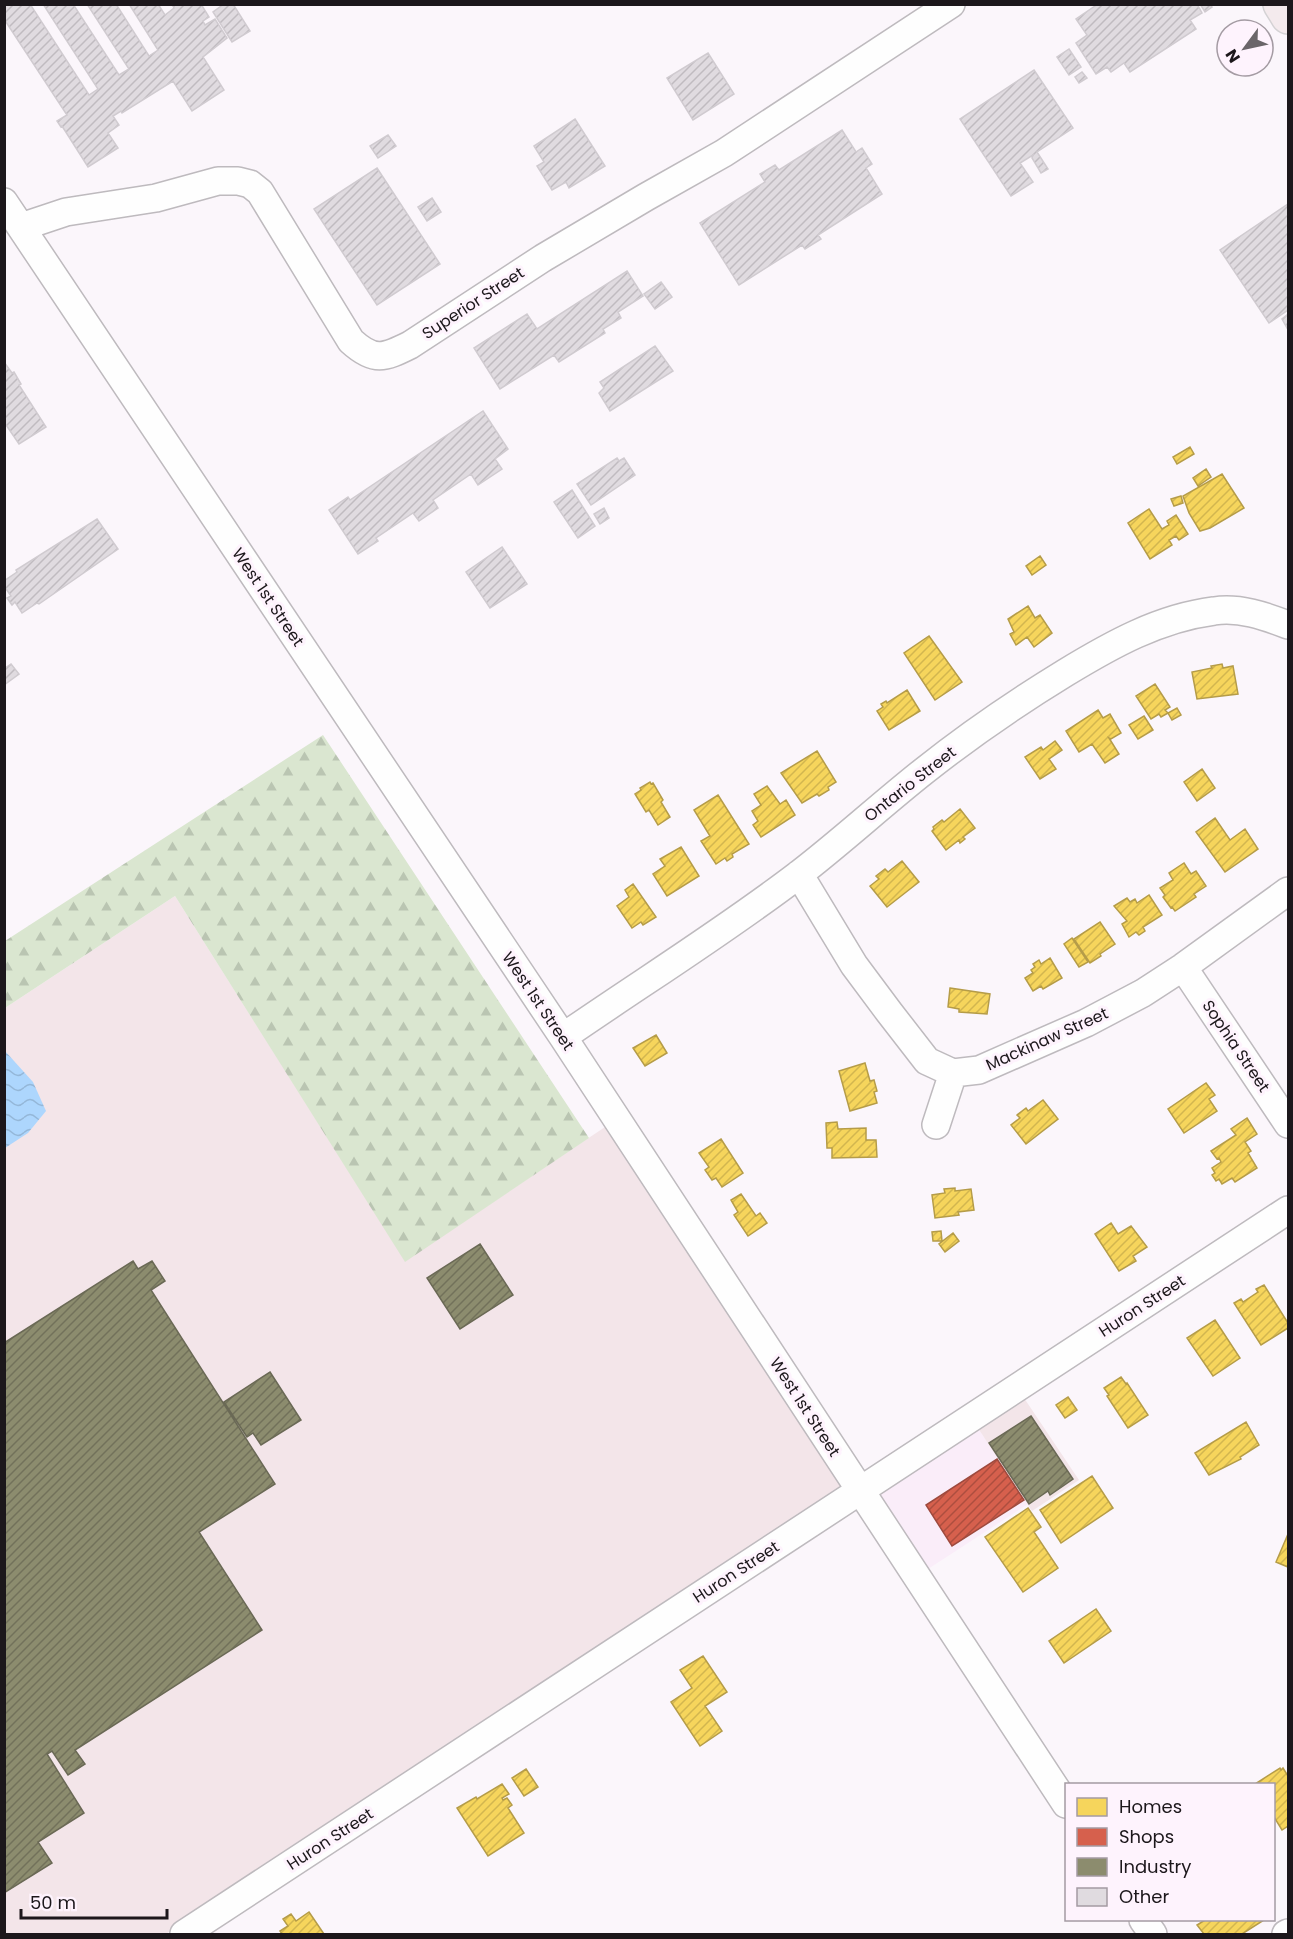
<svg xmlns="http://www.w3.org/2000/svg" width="1293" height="1939" viewBox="0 0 1293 1939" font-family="Poppins,sans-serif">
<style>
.built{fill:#faedf9}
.industrial{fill:#f3e5e9}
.forest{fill:url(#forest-firs)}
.water{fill:url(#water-waves)}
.homes{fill:url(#homes-hatch);stroke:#b59c48;stroke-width:1.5}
.shops{fill:url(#shops-hatch);stroke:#9e4a3e;stroke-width:1.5}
.industry{fill:url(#industry-hatch);stroke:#6a6955;stroke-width:1.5}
.building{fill:url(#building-hatch);stroke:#d0cbd0;stroke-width:1.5}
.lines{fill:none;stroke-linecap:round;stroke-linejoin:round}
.minor-casing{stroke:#bebabe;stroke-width:30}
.major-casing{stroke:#d4d2d4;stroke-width:36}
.minor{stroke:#fefefe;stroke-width:27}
.major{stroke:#f4eaed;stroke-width:33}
.labels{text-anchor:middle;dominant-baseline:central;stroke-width:6;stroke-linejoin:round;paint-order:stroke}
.street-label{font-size:16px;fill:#1c171b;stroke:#fef3fd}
</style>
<defs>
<pattern id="forest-firs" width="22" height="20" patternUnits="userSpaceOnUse" patternTransform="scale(1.5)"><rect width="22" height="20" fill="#dae6d0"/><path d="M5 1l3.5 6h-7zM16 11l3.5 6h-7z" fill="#bac5b2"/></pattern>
<pattern id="water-waves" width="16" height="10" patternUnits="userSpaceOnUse" patternTransform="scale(1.5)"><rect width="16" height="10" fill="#add6fd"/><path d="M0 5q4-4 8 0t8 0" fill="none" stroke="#94b7d8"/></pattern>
<pattern id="homes-hatch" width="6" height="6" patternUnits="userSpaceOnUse" patternTransform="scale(1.5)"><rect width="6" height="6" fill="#f6d55c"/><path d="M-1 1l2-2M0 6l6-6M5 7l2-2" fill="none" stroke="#d2b64f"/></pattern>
<pattern id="shops-hatch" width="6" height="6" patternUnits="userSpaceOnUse" patternTransform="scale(1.5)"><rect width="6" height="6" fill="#d6604d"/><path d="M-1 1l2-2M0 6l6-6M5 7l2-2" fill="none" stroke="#ad4e3f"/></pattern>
<pattern id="industry-hatch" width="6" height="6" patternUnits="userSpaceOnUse" patternTransform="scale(1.5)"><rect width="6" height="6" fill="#8c8c6e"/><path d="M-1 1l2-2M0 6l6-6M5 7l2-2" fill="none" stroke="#72715a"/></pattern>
<pattern id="building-hatch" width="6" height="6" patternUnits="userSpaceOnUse" patternTransform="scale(1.5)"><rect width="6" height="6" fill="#e0dbe0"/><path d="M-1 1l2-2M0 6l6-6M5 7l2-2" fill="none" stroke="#c0bbc0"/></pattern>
</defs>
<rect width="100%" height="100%" fill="#fbf6fb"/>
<path class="built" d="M976,1425L1028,1504L925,1571L876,1495Z"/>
<path class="industrial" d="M175,896L405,1261L608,1125L846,1489L166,1934H5V1008Z
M1022,1395L1079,1480L1032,1511L976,1425Z"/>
<path class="forest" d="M323,735L589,1138L405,1262L175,896L5,1008V941Z"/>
<path class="water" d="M5,1051L33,1082L46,1111L28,1133L5,1148Z"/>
<path class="homes" d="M1190,447L1194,454L1177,464L1173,457Z
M1206,469L1211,477L1198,486L1193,478Z
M1222,474L1244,508L1210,528L1200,531L1189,513L1183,496Z
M1181,496L1183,503L1174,506L1171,499Z
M1149,509L1162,529L1169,525L1167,521L1176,515L1188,534L1179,540L1176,536L1169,540L1172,545L1150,559L1128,523Z
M1040,556L1046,565L1032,575L1026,566Z
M1028,606L1035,618L1040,615L1052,633L1034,647L1027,637L1016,645L1010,634L1014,632L1008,619Z
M929,636L962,682L935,700L904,653Z
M1222,664L1223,668L1233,666L1238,694L1197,699L1192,672L1212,668L1211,666Z
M1155,684L1170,707L1165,710L1168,713L1161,717L1159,714L1151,719L1136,696Z
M907,690L920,711L889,730L877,711L883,707L881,704L886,701L887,703Z
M1177,708L1181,715L1172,720L1168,713Z
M1098,710L1103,718L1110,714L1121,733L1111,739L1109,738L1119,754L1105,763L1092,744L1079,752L1066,731Z
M1144,716L1153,730L1138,739L1129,725Z
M1055,741L1062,750L1049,759L1056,769L1040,779L1025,757L1041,747L1043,750Z
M817,751L836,782L828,787L829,790L819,796L817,794L802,803L781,773Z
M1202,769L1215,788L1197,801L1184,782Z
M650,782L651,784L653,783L663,800L661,802L670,817L658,825L649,810L646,812L635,794L641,790L640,788Z
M767,786L780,804L786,800L795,815L761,837L753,825L758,821L752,811L761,805L754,794Z
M718,795L749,844L732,854L733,857L727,861L725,858L716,864L701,841L710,836L694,810Z
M960,809L975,828L963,837L965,839L960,843L959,840L946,850L932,831L934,829L933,827L942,820L944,822Z
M1215,818L1230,840L1245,829L1258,849L1225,872L1196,832Z
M681,847L699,876L667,896L653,874L665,866L660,859Z
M902,861L919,882L887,907L870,886L879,879L876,876L885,869L888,872Z
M1184,863L1191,874L1196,871L1206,886L1194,894L1196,897L1175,911L1172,907L1171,908L1163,897L1165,895L1160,888L1173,880L1169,873Z
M633,884L656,917L643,925L641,922L632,928L617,906L629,897L625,890Z
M1149,895L1162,915L1143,927L1145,931L1139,935L1136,932L1129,937L1122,924L1127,921L1114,906L1127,898L1130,902L1135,899L1137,903Z
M1100,922L1115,944L1100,954L1101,956L1090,963L1074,939Z
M1072,938L1088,962L1079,967L1064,944Z
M1050,958L1062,978L1043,989L1041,986L1033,991L1025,978L1033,973L1031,970L1035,967L1033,964L1039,960L1041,964Z
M950,988L990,994L987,1014L959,1012V1009L948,1007Z
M656,1035L667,1053L645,1066L633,1048Z
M865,1063L870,1081L874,1080L877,1091L874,1092L877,1103L850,1111L839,1071Z
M1206,1083L1215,1095L1209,1099L1217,1111L1184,1133L1168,1109Z
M1043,1100L1058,1119L1026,1144L1011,1125L1020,1118L1017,1115L1026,1108L1028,1111Z
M1247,1118L1257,1134L1245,1142L1251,1151L1248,1153L1257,1168L1235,1182L1232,1178L1222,1184L1219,1179L1216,1181L1212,1175L1215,1173L1212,1168L1221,1162L1219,1158L1217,1159L1211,1151L1236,1135L1231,1129Z
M837,1122L838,1129L866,1128V1140H876L877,1157L832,1158V1148H827L826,1123Z
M721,1139L743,1173L722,1187L716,1178L712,1180L705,1170L709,1167L699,1153Z
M955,1188V1191L971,1189L974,1210L958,1212L959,1215L935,1218L932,1195L945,1193L944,1189Z
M741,1194L756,1216L760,1213L767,1223L748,1236L734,1215L738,1212L731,1200Z
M1111,1223L1118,1234L1131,1226L1147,1247L1133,1256L1136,1261L1119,1271L1095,1234Z
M941,1231L942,1241H933L932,1232Z
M953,1233L959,1241L945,1252L939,1244Z
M1264,1285L1288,1323V1328L1261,1345L1234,1303L1241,1299L1243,1302L1258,1292L1256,1289Z
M1215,1320L1240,1358L1213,1376L1187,1338Z
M1121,1377L1126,1384L1127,1383L1148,1415L1128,1428L1107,1396L1109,1395L1104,1388Z
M1068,1397L1077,1410L1065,1418L1056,1405Z
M1246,1422L1259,1445L1240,1457L1241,1459L1209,1475L1195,1453Z
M1092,1476L1113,1508L1061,1543L1040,1510Z
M1028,1508L1041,1527L1034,1532L1058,1568L1023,1592L985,1537Z
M1288,1534V1567L1276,1562Z
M1096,1609L1111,1631L1064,1663L1049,1641Z
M703,1656L727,1692L705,1706L722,1731L700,1746L671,1702L692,1688L680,1670Z
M1280,1768L1281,1770L1283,1768L1288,1776V1826L1282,1830L1274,1817V1784H1255Z
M526,1769L538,1787L524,1796L512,1778Z
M502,1784L509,1794L502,1798L503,1800L507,1798L512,1805L508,1808L524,1833L488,1856L457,1808L476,1797L477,1799Z
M309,1912L324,1934H282L280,1931L288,1926L283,1919L291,1914L296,1921Z
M1205,1920H1264L1242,1934H1204L1197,1925Z"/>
<path class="shops" d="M997,1459L1024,1500L952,1546L926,1505Z"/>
<path class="industry" d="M480,1244L513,1295L460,1329L427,1278Z
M133,1261L138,1269L152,1261L165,1281L151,1290L275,1484L199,1532L262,1630L75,1750L85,1764L68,1775L52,1751L47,1754L84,1813L38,1842L52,1863L4,1893V1343Z
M270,1372L301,1420L261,1445L253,1433L247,1437L224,1402Z
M1031,1416L1073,1479L1050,1495L1048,1491L1029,1504L989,1443Z"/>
<path class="building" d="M4,4H30L89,95L98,89L43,4H73L119,75L129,69L87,4H116L149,56L158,50L129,4H158L165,15L174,8L172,4H201L209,17L203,21L205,25L215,19L227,38L203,57L224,90L192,111L173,81L122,113L121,111L113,116L119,125L108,133L118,148L88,167L62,126L61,127L57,121L67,115L4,19Z
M224,4H233L250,31L232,42L213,12Z
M1098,4H1197L1202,13L1190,20L1196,29L1130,72L1124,63L1111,72L1107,67L1096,74L1076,43L1087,35L1076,19Z
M1200,4H1210L1212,7L1205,12Z
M1069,49L1081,67L1069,75L1057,57Z
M708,53L734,94L693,120L667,78Z
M1034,70L1073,128L1037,152L1048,169L1041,173L1032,158L1033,155L1020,163L1033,182L1011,196L960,119Z
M1082,72L1087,78L1079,83L1075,77Z
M575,119L605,166L569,188L566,182L552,190L537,166L544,162L534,146Z
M842,130L856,152L862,148L872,164L866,168L882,194L818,235L821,239L805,249L802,245L739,285L700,223L765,182L760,174L775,165L779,170Z
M388,135L396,146L378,158L370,146Z
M377,168L440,264L377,305L314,209Z
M432,198L441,212L427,221L418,207Z
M1288,204V310L1269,323L1220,250Z
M627,271L643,296L618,312L621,318L603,329L605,333L559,362L554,355L500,389L474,348L527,314L537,329Z
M661,282L672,297L655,309L644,294Z
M1288,314V327L1287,328L1282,319Z
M655,346L673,371L610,411L599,393L604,388L600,382Z
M4,362L12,373L14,372L21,384L19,385L46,427L19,444L4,422Z
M483,411L508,449L495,459L502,469L478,485L471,474L433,500L438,508L419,521L413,513L376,538L378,541L358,554L329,510L348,497L350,500Z
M617,458L619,461L624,458L635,475L591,505L577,484Z
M572,490L595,526L578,538L554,502Z
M604,508L609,518L600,524L594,514Z
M97,519L118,549L39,604L37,603L22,613L15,602L12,605L7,598L11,596L4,586V581L17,572L16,570Z
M502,547L527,584L490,608L466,572Z
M11,664L19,674L4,685V669Z"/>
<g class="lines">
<defs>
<path id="minor" d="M4,202L563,1037L1066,1804
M21,227L66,212L156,198L218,181H238L250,184L260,192L351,341C374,362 384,358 410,345L543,258L646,197L724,153L951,4
M799,874L854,965L889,1012L927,1061L953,1073L979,1070L1086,1023L1143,993L1183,967L1288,891
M1183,967L1288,1124
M563,1037C641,983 722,933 798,875C841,842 881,805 924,771C968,736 1016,703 1065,673C1111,645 1159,618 1214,611C1239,607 1265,616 1288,625
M936,1125L953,1073
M1143,1920L1153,1934
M184,1934L1288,1210
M1286,1934L1288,1933"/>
<path id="major" d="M1280,4L1288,17"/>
</defs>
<use href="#minor" class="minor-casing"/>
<use href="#major" class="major-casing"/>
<use href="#minor" class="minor"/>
<use href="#major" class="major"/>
</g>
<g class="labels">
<g class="street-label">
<text transform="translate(473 303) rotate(-33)">Superior Street</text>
<text transform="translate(268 597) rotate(56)">West 1st Street</text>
<text transform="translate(910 784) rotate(-38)">Ontario Street</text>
<text transform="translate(538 1001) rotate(56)">West 1st Street</text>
<text transform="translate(1047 1039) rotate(-24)">Mackinaw Street</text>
<text transform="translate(1236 1046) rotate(56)">Sophia Street</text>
<text transform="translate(1142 1306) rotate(-33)">Huron Street</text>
<text transform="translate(805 1407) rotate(57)">West 1st Street</text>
<text transform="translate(736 1572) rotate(-33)">Huron Street</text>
<text transform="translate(330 1839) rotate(-33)">Huron Street</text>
</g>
</g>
<rect width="1293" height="1939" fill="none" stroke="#1c171b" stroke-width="12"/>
<rect x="1065" y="1783" width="210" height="138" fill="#fef3fd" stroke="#a49ba3" stroke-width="1.5"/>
<rect x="1077" y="1798" width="30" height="18" fill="#f6d55c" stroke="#a49ba3" stroke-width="1.5"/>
<text x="1119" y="1813" font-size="18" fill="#1c171b">Homes</text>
<rect x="1077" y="1828" width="30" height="18" fill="#d6604d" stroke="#a49ba3" stroke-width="1.5"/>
<text x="1119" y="1843" font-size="18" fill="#1c171b">Shops</text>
<rect x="1077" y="1858" width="30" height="18" fill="#8c8c6e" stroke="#a49ba3" stroke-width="1.5"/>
<text x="1119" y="1873" font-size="18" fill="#1c171b">Industry</text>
<rect x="1077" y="1888" width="30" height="18" fill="#e0dbe0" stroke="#a49ba3" stroke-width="1.5"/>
<text x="1119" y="1903" font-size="18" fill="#1c171b">Other</text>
<g transform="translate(1245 48) rotate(237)"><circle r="28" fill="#fef3fd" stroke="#a49ba3" stroke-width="1.5"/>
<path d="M0-4.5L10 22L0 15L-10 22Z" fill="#6a6569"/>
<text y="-9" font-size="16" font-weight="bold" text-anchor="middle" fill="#1c171b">N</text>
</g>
<path d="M21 1909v9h146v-9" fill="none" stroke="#1c171b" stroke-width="3"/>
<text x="30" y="1909" font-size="18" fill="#1c171b" stroke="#fef3fd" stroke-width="4.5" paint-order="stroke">50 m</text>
</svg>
